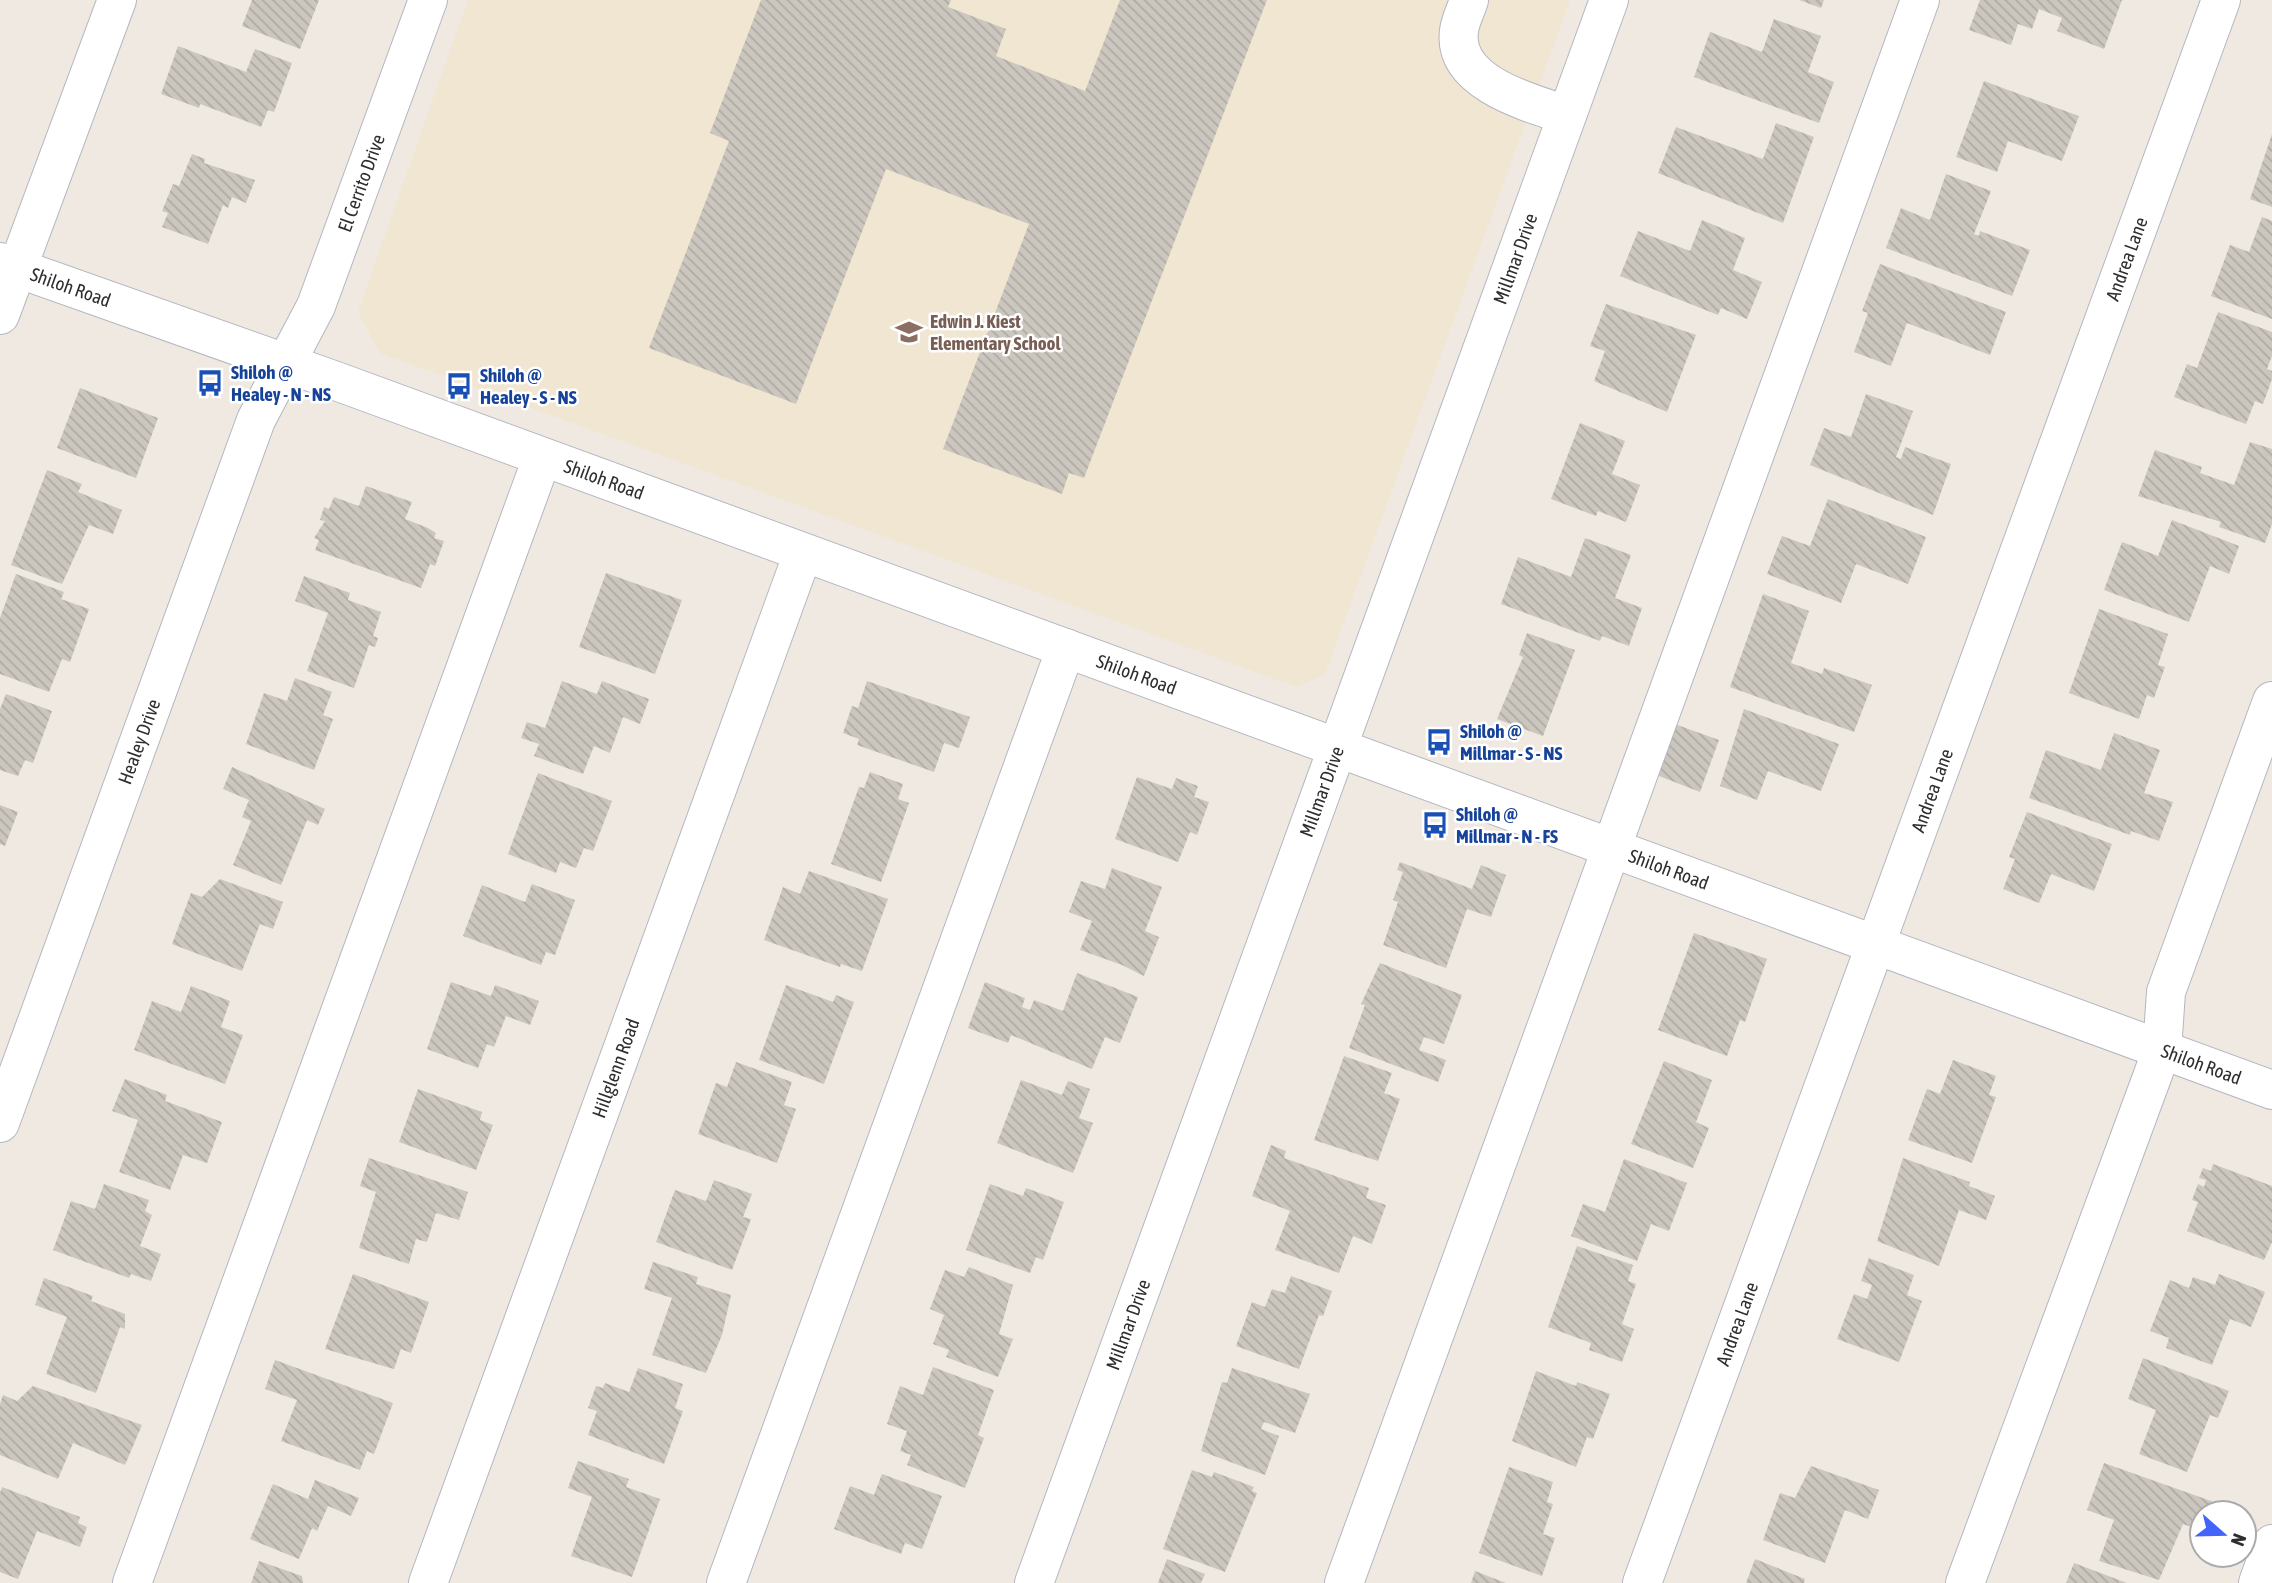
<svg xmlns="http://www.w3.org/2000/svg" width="2272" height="1583" viewBox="0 0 2272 1583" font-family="'Asap Condensed',sans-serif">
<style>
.education{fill:#f0e6d1}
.building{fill:url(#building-back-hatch)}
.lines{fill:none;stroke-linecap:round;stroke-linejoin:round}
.minor-casing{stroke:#b4b7c1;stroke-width:40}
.minor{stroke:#fff;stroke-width:38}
.labels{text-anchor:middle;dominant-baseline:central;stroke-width:5;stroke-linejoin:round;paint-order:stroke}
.street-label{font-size:19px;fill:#2e2e2e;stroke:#fff}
.education-label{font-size:19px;font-weight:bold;fill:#785e54;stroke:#fff;text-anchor:start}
.transit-label{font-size:19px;font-weight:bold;fill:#164399;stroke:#fff;text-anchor:start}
</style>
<defs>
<pattern id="building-back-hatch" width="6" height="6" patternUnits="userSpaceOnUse" patternTransform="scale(1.75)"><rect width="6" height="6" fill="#cbc7bf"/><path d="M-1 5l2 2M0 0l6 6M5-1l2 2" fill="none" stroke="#afaba4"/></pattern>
</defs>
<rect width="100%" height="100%" fill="#efe9e1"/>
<path class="education" d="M468,0H1570L1325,674L1297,687L380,353L358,312Z"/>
<path class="building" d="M252,0H319L300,49L242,26Z
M761,0H951L948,7L1006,29L996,56L1085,91L1120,0H1267L1084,478L1069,473L1062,494L943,449L1029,224L886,169L796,404L649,348L729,141L710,133Z
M1799,0H1824L1821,8Z
M1980,0H2122L2104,49L2057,31L2062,18L2039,9L2032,29L2018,24L2011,45L1969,30Z
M1774,19L1821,36L1808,72L1834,82L1819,123L1694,77L1710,32L1762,52Z
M178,46L246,72L255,49L292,63L274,112L268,110L261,127L200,104L199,108L161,94Z
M1984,81L2079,116L2062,161L2008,141L1997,172L1956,157Z
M1776,123L1814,137L1783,223L1658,173L1676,127L1763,159Z
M2272,134V207L2250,199Z
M192,154L205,159L204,163L255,180L246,203L232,197L228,208L223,205L208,244L162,227L168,213L162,211L173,184L179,186Z
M1946,174L1991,191L1974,234L1979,236L1980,231L2030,250L2012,296L1886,248L1901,208L1930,220Z
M2262,217L2272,221V319L2211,296L2230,245L2249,252Z
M1702,220L1745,238L1733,270L1762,282L1747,319L1721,308L1718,315L1620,276L1638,231L1690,251Z
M1880,264L2006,312L1990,355L1907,323L1891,366L1854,352L1868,313L1862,311Z
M1606,304L1696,335L1667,412L1594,381L1605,351L1590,346Z
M2218,312L2272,332V356L2267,369L2272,371V379L2263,404L2255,401L2246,424L2174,397L2187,364L2197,368Z
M80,388L158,418L136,478L57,448Z
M1866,394L1913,411L1896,457L1901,459L1905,447L1951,464L1933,515L1810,465L1824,428L1851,437Z
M1580,423L1625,441L1612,474L1640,485L1626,522L1598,511L1596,516L1551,499Z
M2250,442L2272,449V524L2265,543L2219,527L2221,522L2138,496L2155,450L2202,467L2200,473L2234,485Z
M47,470L82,484L78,492L122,510L113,534L89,525L62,584L11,565Z
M366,486L412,502L405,519L428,528L436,533L434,538L444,541L435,566L430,564L421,588L315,550L319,540L314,538L325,521L320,520L324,507L329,509L334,497L359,506Z
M1828,499L1926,537L1908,584L1856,564L1841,603L1767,574L1782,536L1810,546Z
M2172,520L2239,546L2229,574L2210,566L2189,622L2104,590L2122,542L2158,556Z
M1585,538L1631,555L1615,598L1642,608L1629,646L1602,636L1600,641L1501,604L1518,557L1571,577Z
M606,573L682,600L655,674L579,647Z
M16,574L64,592L61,599L89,609L70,662L62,659L49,692L0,674V618Z
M304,576L350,593L348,600L381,612L373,636L378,638L375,647L369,645L354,688L307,671L328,613L295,601Z
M1763,594L1809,611L1791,663L1822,674L1824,668L1872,685L1854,732L1730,687Z
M2099,609L2168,634L2158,665L2165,667L2154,698L2147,695L2139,719L2069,693Z
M1527,633L1575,650L1543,736L1497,719L1523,657L1519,655Z
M295,678L332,692L323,715L333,719L314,770L246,744L264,693L287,701Z
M562,681L597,694L602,681L649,699L640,724L623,717L610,753L594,746L583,774L534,756L539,744L521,738L527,722L545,728Z
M867,681L970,717L959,748L944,743L934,772L857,745L859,739L843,733L852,706L858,708Z
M6,694L52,711L33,763L25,760L18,776L0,770V709Z
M1744,709L1839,744L1821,791L1768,771L1757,800L1720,786Z
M1672,723L1719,740L1700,792L1654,774Z
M2114,733L2160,750L2144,793L2173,802L2159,841L2131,831L2130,835L2029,798L2046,750L2101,770Z
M232,767L325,809L318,825L307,820L281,885L233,865L251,821L242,817L249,800L223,789Z
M870,772L903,784L898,799L909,803L881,882L831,864L859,787L864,788Z
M538,773L612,801L593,851L584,848L576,868L560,862L556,873L508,854Z
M1137,777L1172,789L1176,778L1198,786L1194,797L1209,802L1197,835L1190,832L1178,862L1115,839Z
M0,805L18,812L5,846L0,844Z
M2027,812L2112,844L2094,891L2051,874L2039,903L2003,889L2015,859L2009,857Z
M1400,862L1472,889L1481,865L1506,875L1491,917L1467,909L1446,968L1383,945L1398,902L1393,900L1403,872L1397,870Z
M1112,868L1162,887L1145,931L1159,937L1144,976L1122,965L1080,950L1092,921L1069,912L1081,881L1105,889Z
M809,871L888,899L862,971L841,964L840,967L764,940L783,887L800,894Z
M220,879L283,902L273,929L260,924L242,971L172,944L191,893L202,897Z
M532,884L575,900L555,955L546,952L541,965L463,936L482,885L525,902Z
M1694,933L1767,959L1745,1022L1740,1020L1727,1056L1658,1030Z
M1380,963L1462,995L1444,1044L1424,1037L1419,1050L1446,1060L1438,1082L1349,1048L1365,1005L1361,1004Z
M1077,973L1138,997L1120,1043L1105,1037L1092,1069L1011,1035L1008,1043L968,1028L985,982L1025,998L1022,1007L1030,1010L1034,1000L1063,1011Z
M451,982L491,996L495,985L539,1001L530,1025L506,1016L494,1047L487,1044L478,1068L427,1049Z
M786,985L833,1002L836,995L854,1002L824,1084L759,1060Z
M191,986L230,1001L221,1027L243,1035L225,1084L134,1050L152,1001L181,1012Z
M1344,1056L1392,1073L1384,1093L1400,1099L1378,1161L1314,1140Z
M1953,1060L1996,1076L1989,1095L1996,1097L1972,1163L1908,1140L1927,1089L1940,1094Z
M1664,1061L1712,1080L1696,1122L1709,1128L1693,1168L1631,1144Z
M736,1062L792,1082L784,1105L796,1109L777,1163L698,1134L716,1083L727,1087Z
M125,1079L167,1095L165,1101L222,1122L207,1163L183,1155L170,1190L119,1172L138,1120L112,1111Z
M1021,1080L1062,1095L1068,1081L1090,1089L1079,1118L1093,1123L1073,1173L997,1143Z
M418,1089L482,1112L480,1120L493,1125L476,1170L399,1142Z
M1271,1145L1286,1151L1284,1158L1369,1188L1366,1198L1386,1205L1372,1244L1353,1236L1339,1273L1275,1250L1290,1211L1252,1196Z
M369,1158L468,1192L459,1220L436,1213L427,1242L416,1239L409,1264L359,1248L376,1192L360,1186Z
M1903,1158L1970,1182L1969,1186L1995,1196L1986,1220L1959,1210L1939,1266L1877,1241Z
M1624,1159L1687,1183L1669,1231L1651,1224L1637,1261L1571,1236L1583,1204L1605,1212Z
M2213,1164L2272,1186V1242L2264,1260L2187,1231L2198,1202L2192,1200L2198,1184L2204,1187L2206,1180L2199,1178L2203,1168L2211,1171Z
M714,1180L752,1194L743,1217L751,1219L732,1270L656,1242L675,1190L706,1201Z
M104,1184L149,1200L145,1211L152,1215L140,1246L161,1254L151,1281L131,1274L129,1278L53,1250L71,1201L95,1209Z
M990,1184L1023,1196L1026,1188L1064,1202L1043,1260L1036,1257L1030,1273L966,1250Z
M1577,1246L1633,1265L1628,1281L1636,1284L1622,1324L1634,1329L1622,1362L1589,1350L1591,1343L1548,1327Z
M1869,1258L1914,1275L1907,1295L1922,1301L1899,1362L1837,1339L1854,1294L1867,1299L1872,1285L1861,1281Z
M653,1262L698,1277L696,1284L731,1295L722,1335L706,1373L652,1355L672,1298L644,1289Z
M969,1267L1013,1285L999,1334L1013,1339L998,1377L946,1357L949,1350L933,1344L944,1315L930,1309L945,1270L964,1277Z
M353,1274L429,1302L411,1353L401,1349L394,1369L325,1349Z
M2219,1274L2265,1292L2251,1327L2230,1319L2212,1365L2166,1348L2169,1338L2150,1331L2170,1280L2189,1288L2193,1277L2215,1285Z
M1291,1276L1332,1291L1323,1316L1319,1315L1299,1369L1236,1346L1252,1302L1265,1307L1272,1289L1285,1293Z
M44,1278L93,1296L91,1301L125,1314V1329L120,1327L96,1393L46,1374L67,1317L35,1305Z
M2143,1358L2229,1391L2218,1418L2210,1415L2187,1472L2139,1454L2156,1410L2128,1399Z
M275,1360L393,1403L374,1454L367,1451L360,1470L281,1441L297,1400L265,1389Z
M933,1367L994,1390L978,1435L984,1438L965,1488L907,1465L911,1455L900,1451L907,1431L887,1424L900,1386L923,1395Z
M638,1368L683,1384L675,1408L683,1411L664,1464L588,1435L597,1411L588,1408L596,1386L603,1388L605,1383L629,1392Z
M1232,1368L1310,1394L1295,1433L1264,1422L1261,1429L1279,1436L1265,1475L1201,1451L1222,1382L1227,1383Z
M1536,1371L1576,1386L1577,1382L1610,1394L1593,1439L1587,1437L1576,1467L1512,1441Z
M33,1386L142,1425L125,1465L73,1443L58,1479L0,1455V1404L3,1395L17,1401Z
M578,1461L629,1479L626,1487L660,1499L632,1577L571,1556L592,1497L568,1488Z
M2104,1463L2214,1502L2209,1513H2202V1531L2183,1524L2159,1580L2099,1561L2114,1520L2087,1510Z
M1811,1466L1879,1490L1868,1519L1845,1510L1825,1563L1763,1540L1780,1493L1795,1498Z
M1509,1467L1553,1482L1547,1502L1553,1504L1543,1534L1555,1538L1542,1576L1479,1553Z
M1192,1470L1212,1477L1214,1472L1254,1487L1252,1491L1257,1493L1225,1572L1163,1549Z
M882,1474L942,1496L922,1549L905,1543L901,1554L834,1529L850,1486L874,1495Z
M315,1480L359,1498L351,1516L328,1506L317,1531L312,1528L299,1559L250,1539L273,1484L308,1499Z
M2,1487L80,1517L78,1523L87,1527L80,1547L37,1531L18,1579L0,1572V1493Z
M1167,1559L1205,1574L1201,1583H1158Z
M1755,1559L1805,1579L1804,1583H1746Z
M259,1561L302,1576L303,1583H251Z
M2074,1563L2127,1583H2066Z
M1475,1571L1506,1583H1471Z"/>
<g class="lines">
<defs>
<g id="minor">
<path d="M1469,0C1466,10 1460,21 1459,31C1452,83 1530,103 1567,115"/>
<path id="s1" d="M0,262L336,381L2272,1090"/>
<path d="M0,315L117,0"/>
<path id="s2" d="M0,1123L256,420L316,306L428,0"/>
<path d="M132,1583L542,458"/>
<path id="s3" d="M428,1583L803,553"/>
<path d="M726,1583L1066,648"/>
<path id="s4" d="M1034,1583L1609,0"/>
<path d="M1344,1583L1920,0"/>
<path id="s5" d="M1642,1583L2221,0"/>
<path d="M1965,1583L2162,1050L2166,992L2272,701"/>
<path d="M2258,1583L2272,1544"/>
</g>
</defs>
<use href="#minor" class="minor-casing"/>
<use href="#minor" class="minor"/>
</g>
<defs>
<symbol id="school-bare" viewBox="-9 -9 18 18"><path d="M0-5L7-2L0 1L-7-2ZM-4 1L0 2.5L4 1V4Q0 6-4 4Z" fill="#8d6e63" stroke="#fff" stroke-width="2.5" paint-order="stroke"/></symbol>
<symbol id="bus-bare" viewBox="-9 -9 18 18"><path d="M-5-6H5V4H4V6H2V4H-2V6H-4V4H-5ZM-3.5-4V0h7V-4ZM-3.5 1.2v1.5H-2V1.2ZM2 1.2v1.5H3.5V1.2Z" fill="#1a4fb4" stroke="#fff" stroke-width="2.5" paint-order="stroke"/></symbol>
</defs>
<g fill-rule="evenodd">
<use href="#school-bare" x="890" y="313" width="38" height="38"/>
<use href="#bus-bare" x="191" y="364" width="38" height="38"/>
<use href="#bus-bare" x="440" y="367" width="38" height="38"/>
<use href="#bus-bare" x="1420" y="723" width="38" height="38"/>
<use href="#bus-bare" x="1416" y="806" width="38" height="38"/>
</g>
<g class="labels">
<g class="street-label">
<text stroke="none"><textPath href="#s2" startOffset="1008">El Cerrito Drive</textPath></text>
<text stroke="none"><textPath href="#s4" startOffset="1409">Millmar Drive</textPath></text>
<text stroke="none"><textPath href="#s5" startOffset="1410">Andrea Lane</textPath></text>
<text stroke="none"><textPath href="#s1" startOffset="75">Shiloh Road</textPath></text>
<text stroke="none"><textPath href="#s1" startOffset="642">Shiloh Road</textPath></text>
<text stroke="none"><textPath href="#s1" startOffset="1209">Shiloh Road</textPath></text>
<text stroke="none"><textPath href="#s2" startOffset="406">Healey Drive</textPath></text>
<text stroke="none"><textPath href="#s5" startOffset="844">Andrea Lane</textPath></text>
<text stroke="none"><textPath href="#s4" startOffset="842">Millmar Drive</textPath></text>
<text stroke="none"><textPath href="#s1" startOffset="1776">Shiloh Road</textPath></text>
<text stroke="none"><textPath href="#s1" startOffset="2343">Shiloh Road</textPath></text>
<text stroke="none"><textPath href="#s3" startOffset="548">Hillglenn Road</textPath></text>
<text stroke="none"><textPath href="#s5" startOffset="276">Andrea Lane</textPath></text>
<text stroke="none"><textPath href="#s4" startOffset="275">Millmar Drive</textPath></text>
</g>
<g class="education-label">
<text x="930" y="321">Edwin J. Kiest<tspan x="930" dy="22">Elementary School</tspan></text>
</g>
<g class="transit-label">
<text x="231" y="372">Shiloh @<tspan x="231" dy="22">Healey - N - NS</tspan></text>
<text x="480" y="375">Shiloh @<tspan x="480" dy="22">Healey - S - NS</tspan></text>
<text x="1460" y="731">Shiloh @<tspan x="1460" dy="22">Millmar - S - NS</tspan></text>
<text x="1456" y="814">Shiloh @<tspan x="1456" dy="22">Millmar - N - FS</tspan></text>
</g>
</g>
<g transform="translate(2223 1534) rotate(110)"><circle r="33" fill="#ffffff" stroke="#ababab" stroke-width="2"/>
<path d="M0-5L12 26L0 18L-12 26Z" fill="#4264fb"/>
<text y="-10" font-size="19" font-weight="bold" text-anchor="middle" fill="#2e2e2e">N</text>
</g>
</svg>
